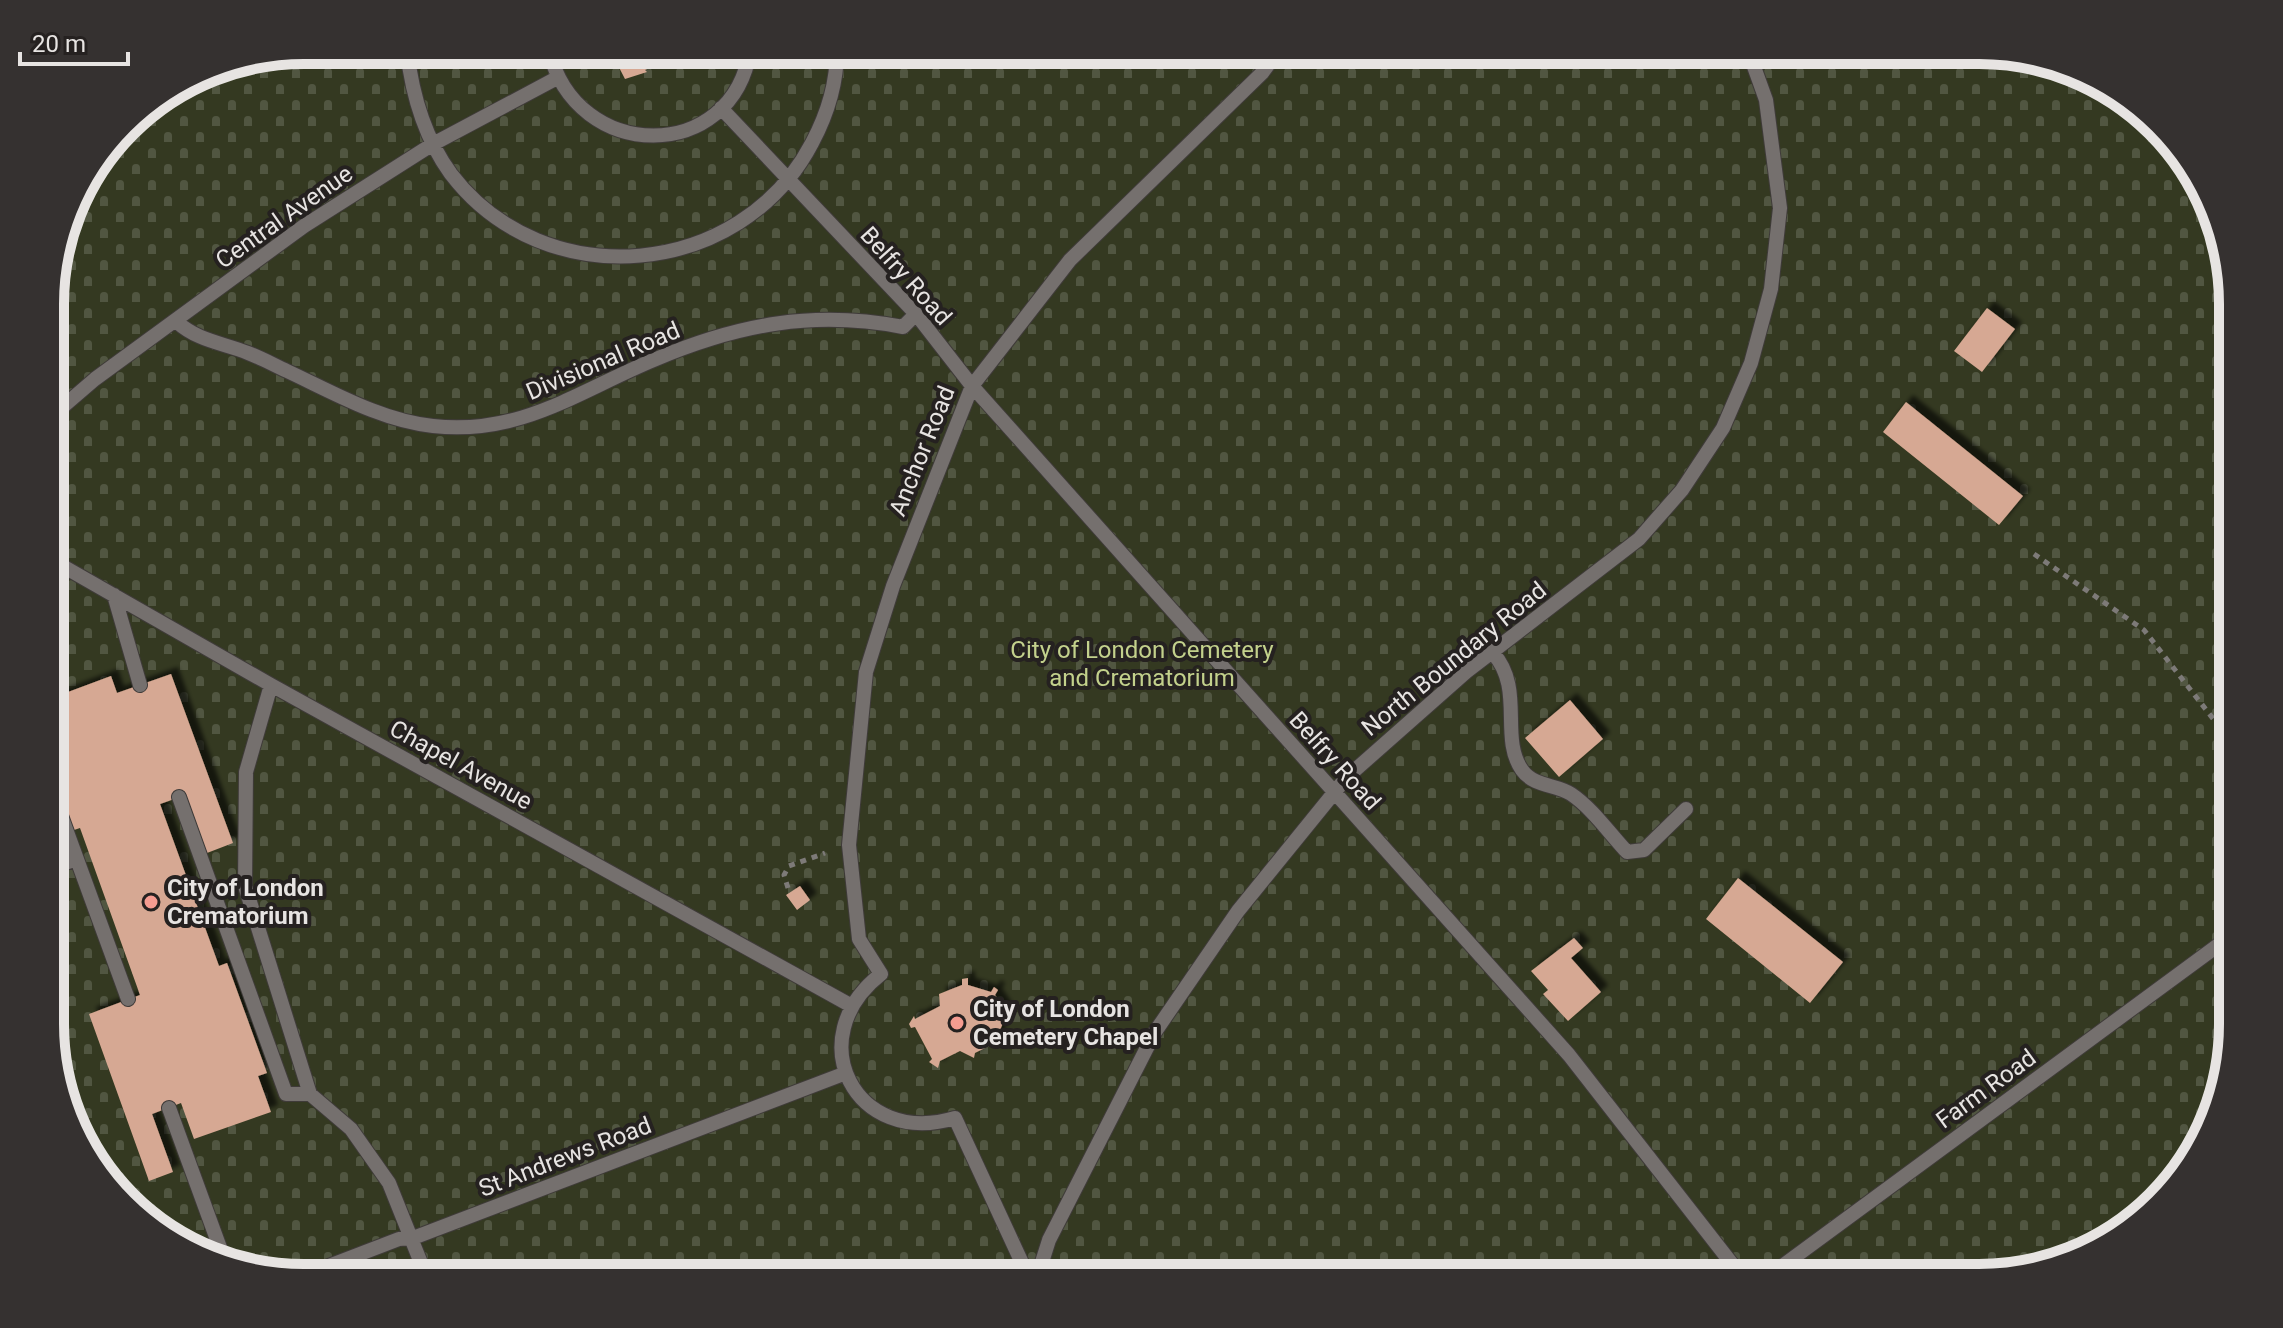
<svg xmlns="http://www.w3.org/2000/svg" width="2283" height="1328" viewBox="0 0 2283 1328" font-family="Roboto,sans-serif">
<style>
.cemetery{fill:url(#cemetery-stones)}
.building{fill:#d6a893;filter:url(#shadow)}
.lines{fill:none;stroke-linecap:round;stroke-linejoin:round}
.service-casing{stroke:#3f3b39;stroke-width:16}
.path{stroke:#7d7a78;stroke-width:5;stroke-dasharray:6 6;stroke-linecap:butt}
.service{stroke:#75706e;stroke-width:14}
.poi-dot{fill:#f59c91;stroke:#252120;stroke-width:3}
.labels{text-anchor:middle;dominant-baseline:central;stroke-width:8;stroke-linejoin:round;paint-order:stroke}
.street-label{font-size:24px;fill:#e7e4e2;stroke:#252120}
.park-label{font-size:24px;fill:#c3d18c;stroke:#252120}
.poi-label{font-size:24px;font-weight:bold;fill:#e7e4e2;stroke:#252120;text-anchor:start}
.rim{fill:none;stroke:#e7e4e2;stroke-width:10}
</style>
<defs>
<pattern id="cemetery-stones" width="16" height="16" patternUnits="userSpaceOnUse" patternTransform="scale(2)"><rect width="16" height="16" fill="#343921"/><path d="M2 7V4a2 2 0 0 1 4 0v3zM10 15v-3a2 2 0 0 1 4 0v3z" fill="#515641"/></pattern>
<filter id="shadow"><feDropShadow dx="7" dy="-7" stdDeviation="2" flood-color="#0009"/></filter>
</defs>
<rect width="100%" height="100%" fill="#252120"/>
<path class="cemetery" d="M304,50H1979L2106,84L2190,163L2232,287V1040L2199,1151L2106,1244L1995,1277L304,1278L177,1244L93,1165L52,1057V271L76,191L136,113L207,69Z"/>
<path class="building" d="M610,50H702L696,69H674L670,58L645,70L647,72L625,79Z
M1987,308L2015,329L1982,372L1954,351Z
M1906,402L2023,496L1999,525L1883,432Z
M171,674L233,843L207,853L186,795L160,804L219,966L227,963L267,1073L258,1076L271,1112L194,1139L181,1103L152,1114L173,1172L149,1181L89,1014L140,995L80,828L71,831L52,779V698L111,676L117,693Z
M1570,700L1603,739L1559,777L1525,738Z
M1738,878L1843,962L1810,1003L1706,919Z
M800,886L810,900L797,910L786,895Z
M1574,938L1583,948L1571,958L1601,992L1568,1021L1543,994L1548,990L1531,971Z
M968,978V985L991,992L994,987L998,990L995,995L1010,1017L1005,1018L996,1040L1001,1042L999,1046L993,1044L975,1053L974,1058L960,1051L940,1061L938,1068L929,1062L932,1059L915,1027L911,1028L909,1024L914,1016L915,1019L940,1006L939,994L962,985V979Z"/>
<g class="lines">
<defs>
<path id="service" d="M407,50C412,95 424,137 451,174C545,297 741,279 812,143C827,115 837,82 837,50
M549,50C576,164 733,164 750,50
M721,108L916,314L972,386L1569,1055L1743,1278
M177,322C198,341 223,343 248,353C261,358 274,365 287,371C332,392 382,421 433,426C521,436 580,390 656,359C739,324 814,310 903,327L916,314
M52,416L95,379L304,226L433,144L557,78
M52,560L271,685L850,1005
M114,595L140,685
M1493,653C1525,689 1499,737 1522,770C1534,787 1556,784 1571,794C1592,808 1610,834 1627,852L1644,850L1686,809
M271,685L246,772L245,886L310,1094
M52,791L128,999
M179,797L286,1094H310L351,1129L389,1183L427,1278
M52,928L60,865L77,859
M169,1108L223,1256
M300,1277L399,1239L413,1238L846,1073
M1029,1278L955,1118C855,1148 799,1038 881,974L859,939L849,845L866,672L893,586L972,386L1070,260L1262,73L1279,50
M1037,1278L1049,1240L1155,1032L1238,911L1346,778L1466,672L1639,539L1682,490L1723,428L1751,363L1771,289L1780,208L1766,100L1748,50
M1766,1278L2232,935"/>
</defs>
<use href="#service" class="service-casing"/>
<path class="path" d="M2034,554L2144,630L2232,743
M788,888L784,875L789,866L825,853"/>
<use href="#service" class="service"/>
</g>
<g class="poi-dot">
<circle cx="151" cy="902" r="8"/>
<circle cx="957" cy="1023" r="8"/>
</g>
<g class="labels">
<g class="street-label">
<text transform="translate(284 217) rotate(-35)">Central Avenue</text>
<text transform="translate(906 276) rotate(48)">Belfry Road</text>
<text transform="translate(603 361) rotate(-23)">Divisional Road</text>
<text transform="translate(922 451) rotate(-68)">Anchor Road</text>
<text transform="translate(1454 659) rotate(-39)">North Boundary Road</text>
<text transform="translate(1335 761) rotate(48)">Belfry Road</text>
<text transform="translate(461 765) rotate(29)">Chapel Avenue</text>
<text transform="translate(1986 1089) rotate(-36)">Farm Road</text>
<text transform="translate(565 1157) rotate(-21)">St Andrews Road</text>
</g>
<g class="park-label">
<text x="1142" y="650">City of London Cemetery<tspan x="1142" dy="28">and Crematorium</tspan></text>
</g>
<g class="poi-label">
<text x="167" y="888">City of London<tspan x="167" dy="28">Crematorium</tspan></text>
<text x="973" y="1009">City of London<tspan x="973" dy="28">Cemetery Chapel</tspan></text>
</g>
</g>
<path d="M0 0H2283V1328H0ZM304 64H1979A240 240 0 0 1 2219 304V1024A240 240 0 0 1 1979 1264H304A240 240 0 0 1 64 1024V304A240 240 0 0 1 304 64Z" fill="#353130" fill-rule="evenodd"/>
<path class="rim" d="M304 64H1979A240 240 0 0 1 2219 304V1024A240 240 0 0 1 1979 1264H304A240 240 0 0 1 64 1024V304A240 240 0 0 1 304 64Z"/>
<path d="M20 52v12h108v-12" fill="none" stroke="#e7e4e2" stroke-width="4"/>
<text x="32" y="52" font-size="24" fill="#e7e4e2" stroke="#252120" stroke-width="6" paint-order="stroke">20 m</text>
</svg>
